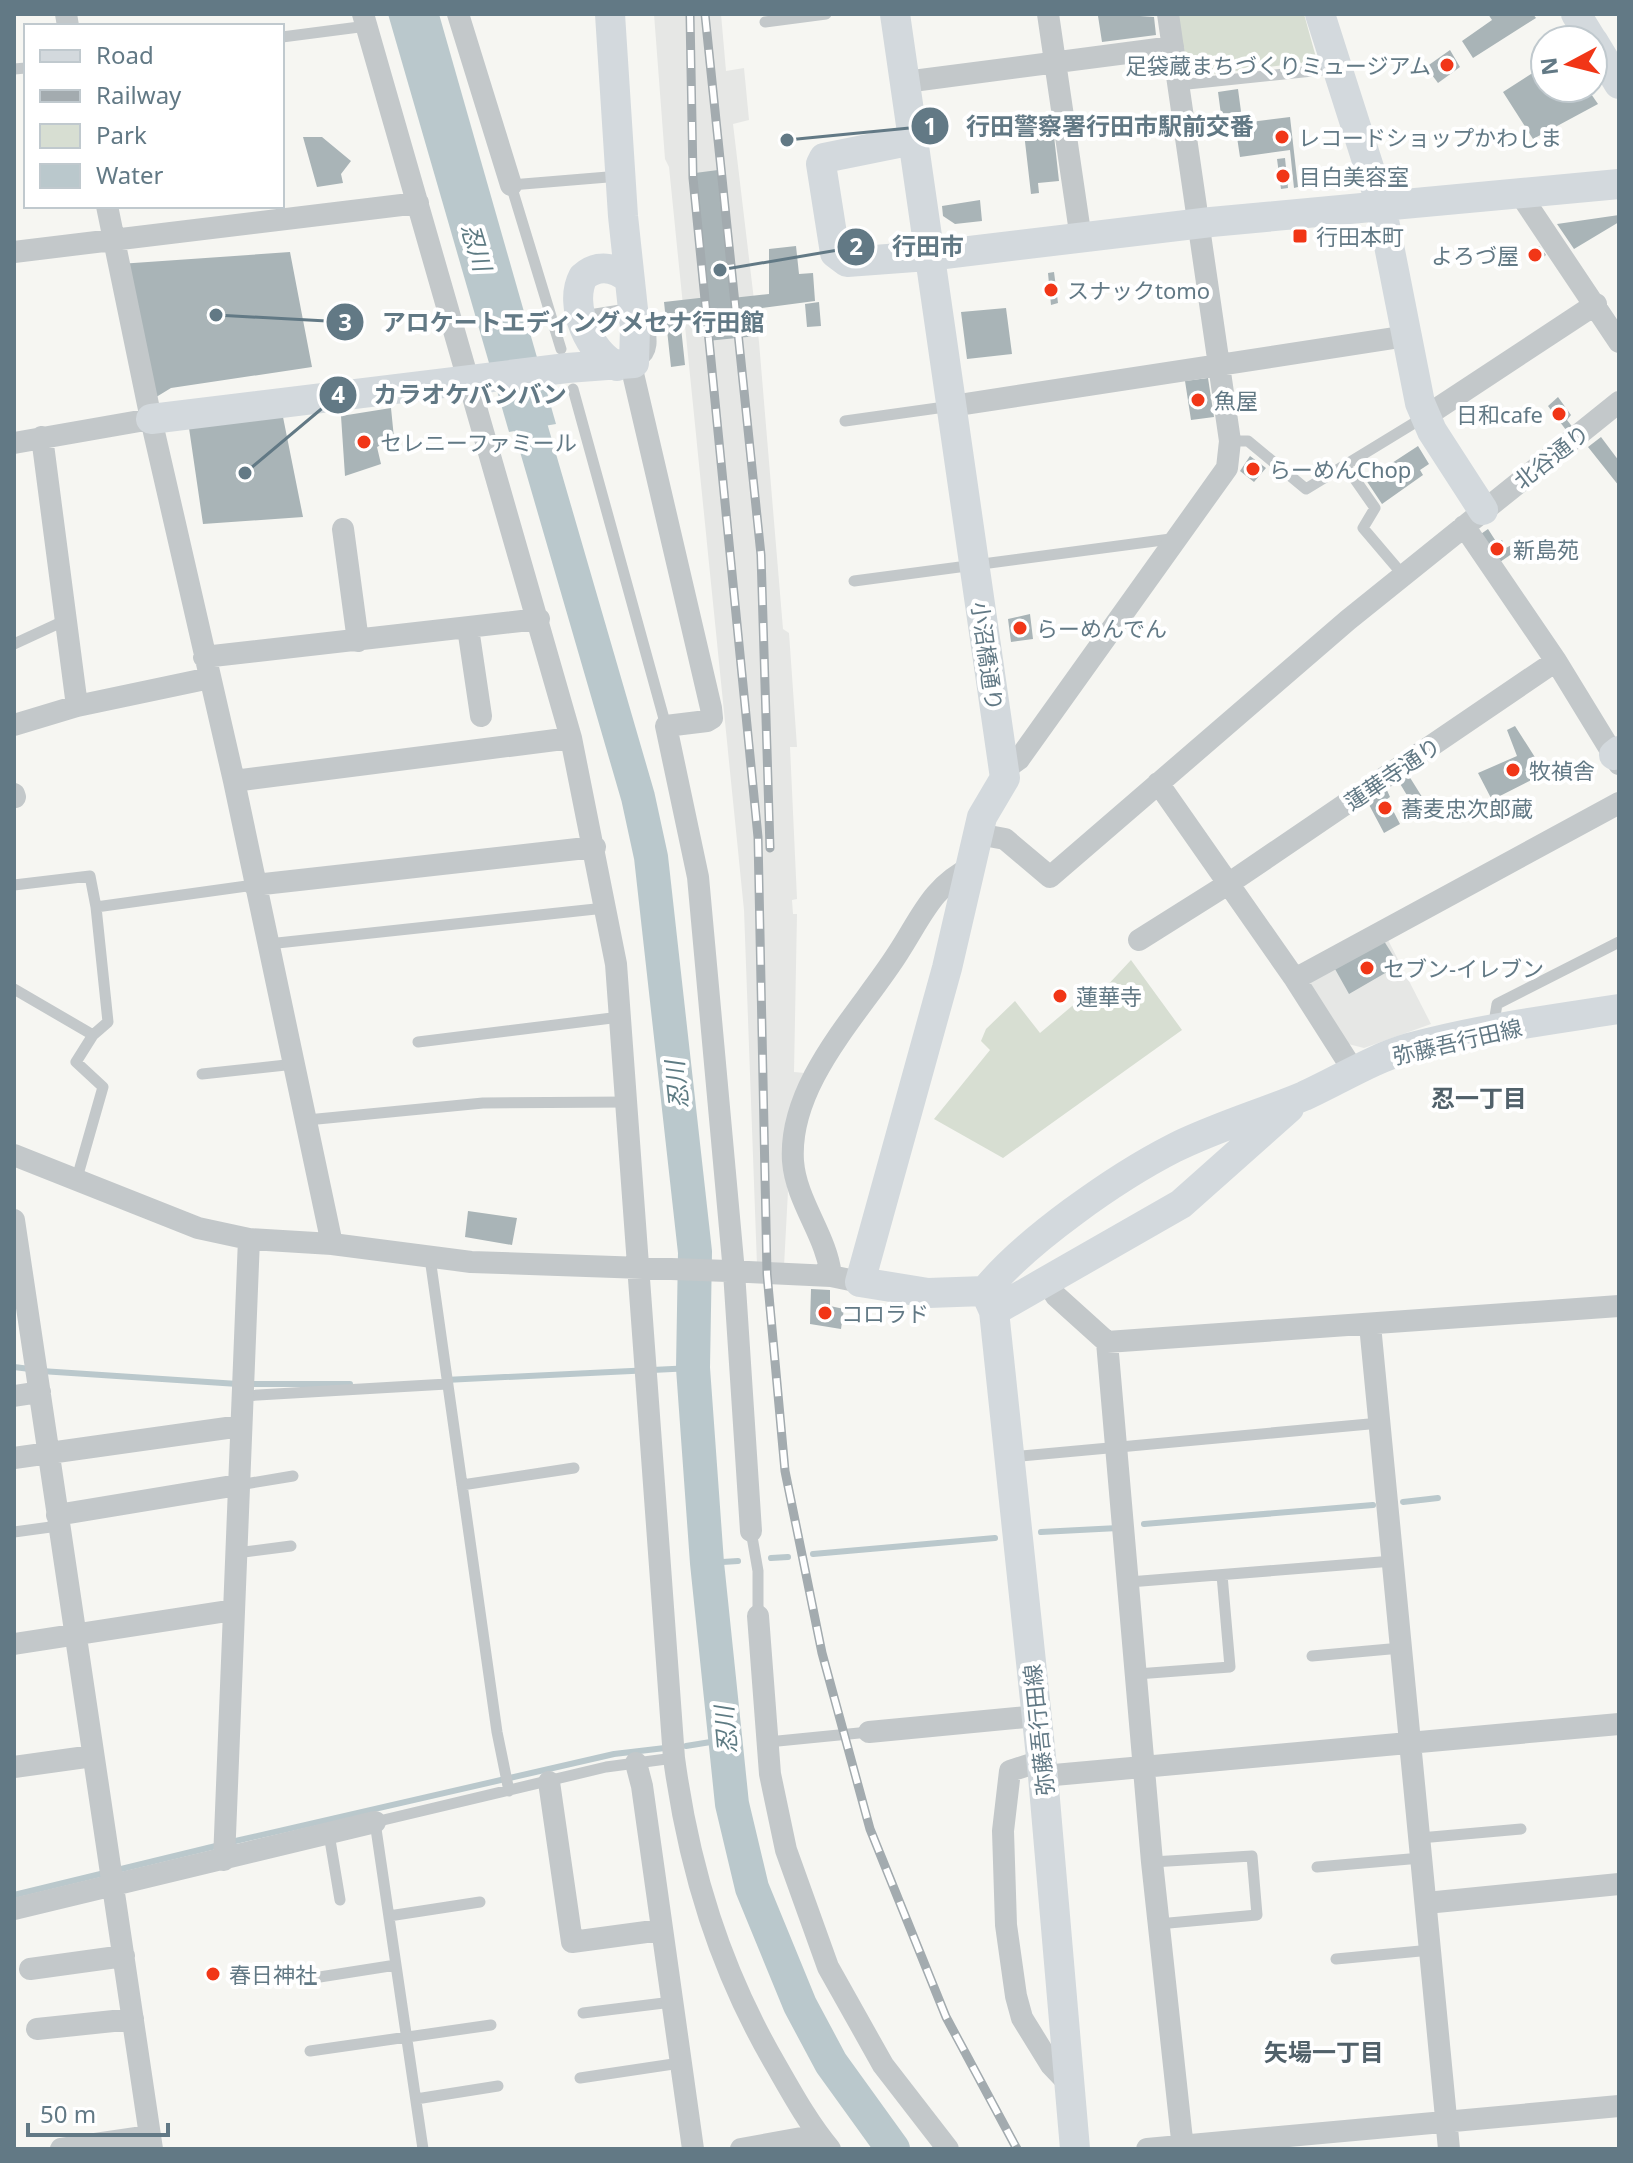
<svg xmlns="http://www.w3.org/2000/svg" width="1633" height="2163" viewBox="0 0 1633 2163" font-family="'Noto Sans','Noto Sans JP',sans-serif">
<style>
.built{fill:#e6e7e5}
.green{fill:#d7ded2}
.water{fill:#bac8cc}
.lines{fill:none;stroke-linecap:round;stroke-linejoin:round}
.stream{stroke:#bac8cc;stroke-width:6}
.river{stroke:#bac8cc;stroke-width:34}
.building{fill:#a9b4b7}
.lane{stroke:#c3c8ca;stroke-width:11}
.street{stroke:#c3c8ca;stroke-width:22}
.secondary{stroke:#d3d9dd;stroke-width:30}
.rail-casing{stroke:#a3abaf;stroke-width:9}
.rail{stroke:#fff;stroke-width:6;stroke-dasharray:18;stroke-linecap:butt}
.poi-dot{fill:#f13617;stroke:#fff;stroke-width:3}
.labels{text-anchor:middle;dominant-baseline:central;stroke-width:8;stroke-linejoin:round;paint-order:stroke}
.poi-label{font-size:22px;fill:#627985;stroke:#fff;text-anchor:start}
.street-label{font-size:22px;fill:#627985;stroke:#fff}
.water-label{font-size:24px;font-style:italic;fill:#5e7b83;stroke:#fff}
.neighbourhood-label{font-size:24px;font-weight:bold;fill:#51616a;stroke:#fff}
.leader{fill:none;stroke:#627985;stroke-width:3}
.callout-dot{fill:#627985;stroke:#fff;stroke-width:3}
.mark-label{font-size:24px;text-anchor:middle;font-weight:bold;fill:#fff}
.callout-label{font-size:24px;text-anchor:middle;font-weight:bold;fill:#627985;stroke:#fff;stroke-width:8;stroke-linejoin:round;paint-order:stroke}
</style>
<rect width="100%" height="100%" fill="#f6f6f2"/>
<path class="built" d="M654,14H721L726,71L744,68L749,120L733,124L759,342L783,629L789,633L797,747H790L797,899L792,900L793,914H797L794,1072L805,1073L784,1138V1173L788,1191L784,1266L757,1265L744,910L669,167L665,159Z
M1386,936L1431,1024L1364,1048L1348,1044L1307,980Z"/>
<path class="green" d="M1176,14H1304L1317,61L1186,77Z
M1131,960L1182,1030L1003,1158L934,1119L990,1050L981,1041L986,1029L1015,1001L1040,1033L1084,996L1090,1004Z"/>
<path class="water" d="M388,14H439L556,424L509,432Z"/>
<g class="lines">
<path class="stream" d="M14,1367L30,1369
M41,1371L238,1384
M445,1380L693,1368
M249,1384H350
M1403,1502L1438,1498
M1144,1524L1373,1505
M1041,1532L1118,1528
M813,1554L995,1538
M771,1558L788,1557
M707,1563L738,1561
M686,1746L723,1740
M231,1842L614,1754L665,1748
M14,1895L220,1845"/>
<path class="river" d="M518,384L638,797L651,857L695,1252L693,1368L707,1563L732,1804L752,1888L800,2005L831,2063L893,2149"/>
</g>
<path class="building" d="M1111,14L1154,17L1156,35L1102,42L1098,16Z
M1488,14H1533L1536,18L1473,58L1462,41L1492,20Z
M1450,50L1460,67L1438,83L1426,67Z
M1545,65V88H1587L1598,104L1533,139L1503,92Z
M1238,89L1242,119L1222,122L1218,92Z
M1290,117L1298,187L1294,188L1290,150L1240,157L1235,124Z
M1053,127L1059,181L1038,183L1039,193L1031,194L1024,133Z
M303,137H322L351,161L341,174L343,183L317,187Z
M1285,158L1288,188L1281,189L1277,159Z
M718,170L732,298L769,294V249L796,246L799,274L813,273L815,301L754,309L757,336L707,341L704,315L680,318L685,365L671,367L664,302L708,297L695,173Z
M980,200L982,221L955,224L943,216L942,206Z
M1619,215V222L1574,249L1557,224Z
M1539,246L1546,255L1534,264L1527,255Z
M290,252L312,367L171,388L148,402L119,264Z
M1054,272L1058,303L1051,305L1048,273Z
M819,302L821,326L807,327L805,304Z
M1006,308L1012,354L967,359L961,312Z
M1208,378L1214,417L1191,420L1185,381Z
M1558,397L1571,415L1567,420L1574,429L1569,434L1548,406Z
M391,408L394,438L377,447L381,464L345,476L341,416Z
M283,417L303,517L203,524L189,428Z
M1601,437L1619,461V486L1588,447Z
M1418,446L1429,464L1420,470L1423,475L1382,504L1366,480Z
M1250,456L1266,468L1254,482L1240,471Z
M1488,529L1497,543L1502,540L1506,548L1515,543L1519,549L1497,564L1478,536Z
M1030,614L1033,639L1011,642L1008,619Z
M1515,726L1545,773L1492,800L1478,773L1517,756L1507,730Z
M1409,776L1424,800L1414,807L1399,782Z
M1386,788L1390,797L1387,799L1400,824L1384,833L1366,799Z
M1384,941L1399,965L1349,994L1335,969Z
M468,1211L517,1218L512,1245L465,1237Z
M811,1289L830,1290V1306L844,1309L841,1329L810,1324Z"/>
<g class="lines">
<path class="lane" d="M765,22L826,14
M282,37L367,26
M14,69L26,68
M1178,85L1322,70L1336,66
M583,316L633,308
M561,349L511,185L620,176
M640,361C657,353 650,331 648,316
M573,389L666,726
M845,421L952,406
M1230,441H1248L1306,489L1424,417
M1345,465L1375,508L1363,528L1403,575
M854,581L1178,538
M14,644L66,620
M14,885L90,876L96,907
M268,944L605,908
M14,989L93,1035
M1493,1029L1497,1004L1619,942
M418,1042L620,1017
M202,1074L295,1064
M307,1120L483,1103L628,1102
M77,1178L103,1087L76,1062L93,1035L108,1022L96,907L254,885
M430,1258L497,1732L509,1791
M242,1396L447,1384
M1011,1457L1380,1423
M239,1485L293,1476
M462,1485L574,1468
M751,1531L758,1571V1616
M14,1532L58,1526
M236,1553L291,1546
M1129,1582L1393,1561
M1312,1656L1401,1648
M1137,1674L1230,1667L1222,1575
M768,1742L869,1732
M329,1834L340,1900
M1420,1838L1521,1829
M1152,1862L1252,1856L1257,1915L1158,1924
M1317,1867L1421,1858
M389,1916L480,1902
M1336,1959L1431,1950
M307,1979L396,1965
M583,2013L672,2002
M310,2051L491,2025
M580,2078L680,2063
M416,2099L498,2086
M423,2149L375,1822L606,1767L674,1758"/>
<path class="street" d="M66,14L68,26
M363,14L571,738L616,964L674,1758C689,1869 720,1970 777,2067C793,2095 809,2124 830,2149
M458,14L511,185
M1048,14L1081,239
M905,82L1173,47
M1520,194L1619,342
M107,206L151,419
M14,252L418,203
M631,365L711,708L712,718L707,721L666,726L698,877L734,1272L751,1531
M952,406L1407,336
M1426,416L1596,304
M42,437L77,706
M14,443L151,419L234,781L332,1244
M1464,526L1556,661L1619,764
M343,529L358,641
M468,628L481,716
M204,657L539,619
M14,725L77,706L210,678
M1005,769L1019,759L1227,468L1230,441L1168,14
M234,781L571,738
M1158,783L1295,979L1353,1070
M14,794L15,797
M978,834L1005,839L1050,877L1348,620L1619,402
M254,885L595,847
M1139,940L1228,884L1556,661
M1295,979L1619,803
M14,1155L198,1228L249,1239L332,1244L471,1262L728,1271L831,1276L860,1282
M14,1220L152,2149
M831,1276C827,1236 796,1202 793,1161C788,1083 860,1013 898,953C921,918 932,886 972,867
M1047,1282L1056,1296L1107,1342L1619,1306
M1370,1325L1449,2149
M1107,1342L1152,1862L1183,2149
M14,1396L40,1392
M14,1458L241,1426
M57,1515L238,1485
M758,1616L770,1774L786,1850L828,1967L883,2065L948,2149
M14,1644L234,1610
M869,1732L1037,1716
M1041,1761L1010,1771L1003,1831L1006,1925L1016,1996L1022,2018L1051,2065L1070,2085
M636,1763L642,1786L693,2149
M14,1767L93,1756
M1043,1776L1619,1724
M549,1782L572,1942L661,1930
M224,1860L249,1239
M1426,1903L1619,1884
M14,1909L375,1822
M30,1969L124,1956
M37,2029L133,2019
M61,2149L150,2136
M741,2149L818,2135
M1147,2149L1619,2106"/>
<path class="secondary" d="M895,14L1005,778L982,817L947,968L860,1282L928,1293L985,1291
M1320,14L1381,205L1420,403L1432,431L1483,510
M1576,14L1592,40
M1593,41L1619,84
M913,140L824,158L821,164L835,253L847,262L928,256L1211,222L1619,184
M617,366C590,354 568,305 583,277C597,264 615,267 629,279
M151,419L567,368L634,363L635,328L623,216L610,14
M1614,755L1619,751
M985,1291L994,1311L1043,1776L1075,2149
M985,1291C1025,1241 1117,1177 1174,1148C1216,1127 1261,1114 1304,1096C1339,1080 1372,1059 1409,1048C1478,1029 1549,1020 1619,1009
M994,1311L1181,1204L1289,1108"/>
<defs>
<path id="rail" d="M690,14L693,178L758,837L767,1274L785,1471L822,1653L870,1829L946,2017L1017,2149
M705,14L761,555L770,848"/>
</defs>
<use href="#rail" class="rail-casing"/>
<use href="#rail" class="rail"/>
</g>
<g class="poi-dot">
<circle cx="1447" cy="65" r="8"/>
<circle cx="1282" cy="137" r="8"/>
<circle cx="1283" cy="176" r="8"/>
<rect x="1292" y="228" width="16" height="16" rx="4"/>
<circle cx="1535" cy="255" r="8"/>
<circle cx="1051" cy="290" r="8"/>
<circle cx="1198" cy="400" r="8"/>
<circle cx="1559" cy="414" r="8"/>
<circle cx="364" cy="442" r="8"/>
<circle cx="1253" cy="469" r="8"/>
<circle cx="1497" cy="549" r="8"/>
<circle cx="1020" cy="628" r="8"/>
<circle cx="1513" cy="770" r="8"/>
<circle cx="1385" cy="808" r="8"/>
<circle cx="1367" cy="968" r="8"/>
<circle cx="1060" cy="996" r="8"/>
<circle cx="825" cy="1313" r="8"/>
<circle cx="213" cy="1974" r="8"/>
</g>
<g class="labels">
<g class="poi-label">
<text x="1431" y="65" text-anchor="end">足袋蔵まちづくりミュージアム</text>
<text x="1298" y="137">レコードショップかわしま</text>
<text x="1299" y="176">目白美容室</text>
<text x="1316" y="236">行田本町</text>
<text x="1519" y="255" text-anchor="end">よろづ屋</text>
<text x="1067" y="290">スナックtomo</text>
<text x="1214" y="400">魚屋</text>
<text x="1543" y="414" text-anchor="end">日和cafe</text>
<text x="380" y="442">セレニーファミール</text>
<text x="1269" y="469">らーめんChop</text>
<text x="1513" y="549">新島苑</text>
<text x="1036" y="628">らーめんでん</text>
<text x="1529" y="770">牧禎舎</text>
<text x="1401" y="808">蕎麦忠次郎蔵</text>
<text x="1383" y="968">セブン-イレブン</text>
<text x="1076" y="996">蓮華寺</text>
<text x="841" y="1313">コロラド</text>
<text x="229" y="1974">春日神社</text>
</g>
<g class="street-label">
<text transform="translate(1551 456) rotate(-38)">北谷通り</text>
<text transform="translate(988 656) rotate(82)">小沼橋通り</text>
<text transform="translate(1392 773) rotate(-34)">蓮華寺通り</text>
<text transform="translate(1457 1041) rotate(-13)">弥藤吾行田線</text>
<text transform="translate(1038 1730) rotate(-96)">弥藤吾行田線</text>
</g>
<g class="water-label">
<text transform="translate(477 247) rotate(73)">忍川</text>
<text transform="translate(676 1085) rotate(-96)">忍川</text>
<text transform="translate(725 1730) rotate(-95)">忍川</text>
</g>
<g class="neighbourhood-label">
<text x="1479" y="1097">忍一丁目</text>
<text x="1324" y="2051">矢場一丁目</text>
</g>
</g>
<path class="leader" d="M787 140L930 126M720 270L856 247M216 315L345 322M245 473L338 395"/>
<g class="callout-dot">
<circle cx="787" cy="140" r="8"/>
<circle cx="720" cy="270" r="8"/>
<circle cx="216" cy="315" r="8"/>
<circle cx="245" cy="473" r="8"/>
<circle cx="930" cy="126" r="20"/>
<circle cx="856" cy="247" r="20"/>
<circle cx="345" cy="322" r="20"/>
<circle cx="338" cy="395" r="20"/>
</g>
<g class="mark-label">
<text x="930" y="135">1</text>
<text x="856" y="255">2</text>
<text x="345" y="331">3</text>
<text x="338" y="403">4</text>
</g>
<g class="callout-label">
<text x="1110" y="135">行田警察署行田市駅前交番</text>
<text x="928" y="255">行田市</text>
<text x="573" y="331">アロケートエディングメセナ行田館</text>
<text x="470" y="403">カラオケバンバン</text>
</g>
<rect width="1633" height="2163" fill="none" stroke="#627985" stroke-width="32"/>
<rect x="24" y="24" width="260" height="184" fill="#ffffff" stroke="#c0c9ce" stroke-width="2"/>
<rect x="40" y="50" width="40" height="12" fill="#d3d9dd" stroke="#c0c9ce" stroke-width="2"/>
<text x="96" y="64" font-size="24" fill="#627985">Road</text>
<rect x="40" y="90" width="40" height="12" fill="#a3abaf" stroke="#c0c9ce" stroke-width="2"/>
<text x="96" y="104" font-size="24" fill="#627985">Railway</text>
<rect x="40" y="124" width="40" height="24" fill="#d7ded2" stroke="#c0c9ce" stroke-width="2"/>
<text x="96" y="144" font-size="24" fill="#627985">Park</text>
<rect x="40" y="164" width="40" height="24" fill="#bac8cc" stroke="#c0c9ce" stroke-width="2"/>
<text x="96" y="184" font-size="24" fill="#627985">Water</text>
<g transform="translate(1569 64) rotate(263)"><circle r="38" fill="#ffffff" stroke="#c0c9ce" stroke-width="2"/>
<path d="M0-6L14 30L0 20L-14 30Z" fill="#f13617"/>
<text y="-12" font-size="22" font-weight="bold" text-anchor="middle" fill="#627985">N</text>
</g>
<path d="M28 2123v12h140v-12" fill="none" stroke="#627985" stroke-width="4"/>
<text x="40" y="2123" font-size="24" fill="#627985" stroke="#ffffff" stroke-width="6" paint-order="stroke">50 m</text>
</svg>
